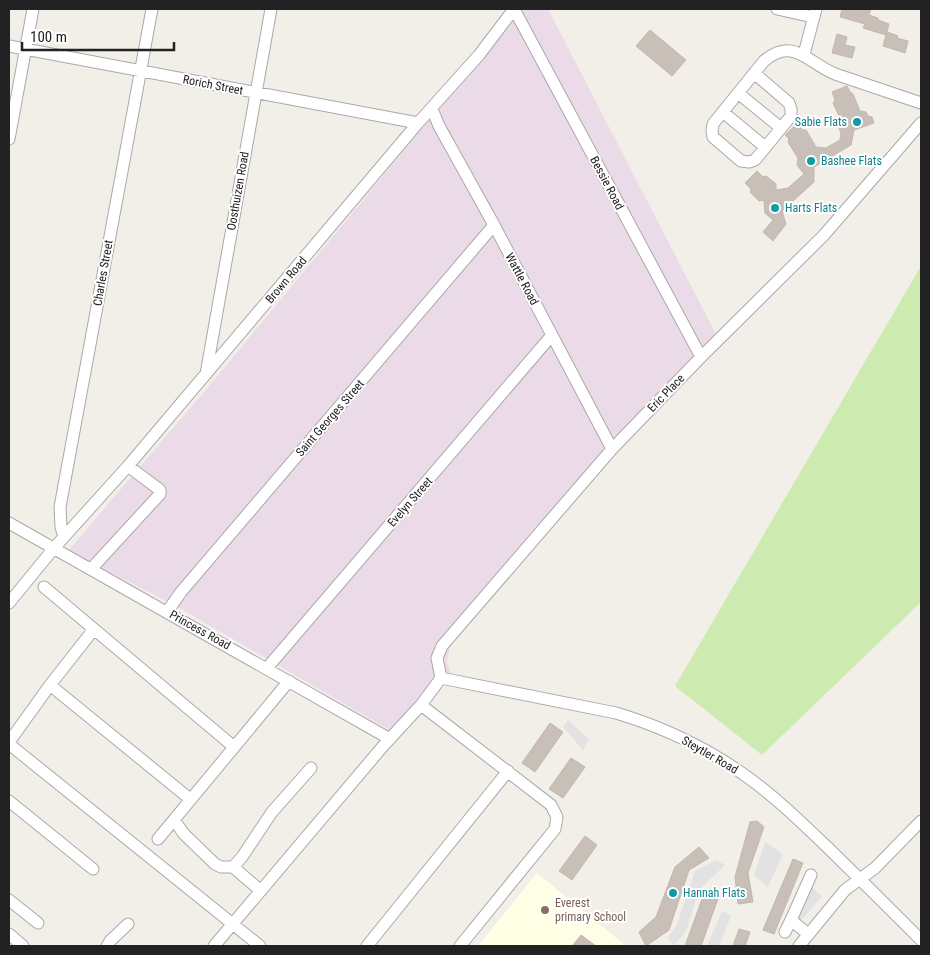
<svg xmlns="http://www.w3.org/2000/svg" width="930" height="955" viewBox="0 0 930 955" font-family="'Roboto Condensed',sans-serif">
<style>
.industrial{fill:#ebdbe8}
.education{fill:#ffffe5}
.grass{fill:#cdebb0}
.parking{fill:#e2e2e2}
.building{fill:#c7bfb8;stroke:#c4b6ab}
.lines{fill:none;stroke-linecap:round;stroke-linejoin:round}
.minor-casing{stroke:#a9a9a9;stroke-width:13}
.minor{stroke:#fff;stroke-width:11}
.culture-dot{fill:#0f9aa8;stroke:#fff;stroke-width:2}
.education-dot{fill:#8d6e63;stroke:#fff;stroke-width:2}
.labels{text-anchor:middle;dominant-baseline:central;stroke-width:4;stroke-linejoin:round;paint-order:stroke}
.street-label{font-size:12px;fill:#222;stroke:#fff}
.culture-label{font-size:12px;fill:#0d838f;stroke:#fff;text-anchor:start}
.education-label{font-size:12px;fill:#785e54;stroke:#fff;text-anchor:start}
</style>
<rect width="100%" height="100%" fill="#f2efe9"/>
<path class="industrial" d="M521,9H548L719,340L452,632L447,663L451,673L393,732L176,606L68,551L215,379Z"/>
<path class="education" d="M537,873L626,946H478Z"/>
<path class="grass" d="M921,266V602L762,755L675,686Z"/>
<path class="parking" d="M568,720L589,739L583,750L563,727Z
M765,842L783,854L768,887L754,875Z
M716,860L725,865L699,890L686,931L674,945L667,938L676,927L695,871Z
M809,885L822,896L787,937Z
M722,911L731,916L719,946H707Z"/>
<path class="building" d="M842,9H871L869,15L878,18V20L889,24L887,32L898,36L897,38L908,41L905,53L883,46L886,35L863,28L865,24L840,17Z
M650,30L686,60L672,76L636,46Z
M837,34L847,37L845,45L855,47L852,58L832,53Z
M847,86L850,92L853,94L860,111L866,112L868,116L872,117L874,123L854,130L851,145L814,167V182L782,211L786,224L773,241L763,232L773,220L765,213L764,200L759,201L750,192L751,189L745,183L757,171L763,177L766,176L776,184V190L788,188L804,174L797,165L798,158L788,142L789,139L785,135L798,123L802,130H806L816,147L826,148L840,140L841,133L838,126L841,120L833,103L835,100L832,92Z
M550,723L563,732L535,772L522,763Z
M571,758L585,767L563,798L549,789Z
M757,821L764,827L748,873L753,902L738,904L735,877L750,822Z
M585,836L597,845L572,880L559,871Z
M699,847L709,858L689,870L669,930L646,946L639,932L656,917L675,867Z
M793,859L803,863L774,934L763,930Z
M705,891L719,896L701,946H685Z
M739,929L750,932L745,946H733Z
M581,935L596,946H572Z"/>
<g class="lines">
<defs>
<path id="minor" d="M777,9L813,17
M9,46L418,123
M804,54L816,9
M754,73L789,103L791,109V116L755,160L749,162L741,161L713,137L712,131L713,124L764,61C793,36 808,63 835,74L921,103
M738,93L781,128
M432,109L439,126L494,225L612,449
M723,112L765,147
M9,139L33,9
M206,374L271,9
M9,523L390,739
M64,537L61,527L60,507L152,9
M92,568L160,494V490L128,466
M44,587L234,747
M9,603L54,548L128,466L418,123L479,55L514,9L701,357
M167,612L181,592L494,225
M267,668L552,335
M441,678L437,658L442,646L612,449L701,357L824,235L921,123
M441,678L616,713C663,727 707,748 746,776C774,796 799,820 824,844C857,876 889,908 921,940
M50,685L190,799
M421,705L551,805L557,817L555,829L460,946
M9,742L50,685L94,629
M9,744L260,946
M9,801L93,869
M174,820L184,834L215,864L221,867H233L242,857L272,812L311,768
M158,839L289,681
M233,867L261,891
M9,900L38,923
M785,932L791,920
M9,934L23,946
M808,934L791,920L811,875
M107,946L110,941L128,924
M214,946L384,745L421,705L441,678
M367,946L508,771
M799,946L845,890L875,868L921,821"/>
</defs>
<use href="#minor" class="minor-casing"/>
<use href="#minor" class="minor"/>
</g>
<g class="culture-dot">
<circle cx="857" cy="122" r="5"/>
<circle cx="811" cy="161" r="5"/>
<circle cx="775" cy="208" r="5"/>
<circle cx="673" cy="893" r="5"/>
</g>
<circle class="education-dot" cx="545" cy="910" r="5"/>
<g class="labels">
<g class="street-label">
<text transform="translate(213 85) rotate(11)">Rorich Street</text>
<text transform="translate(607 183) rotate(62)">Bessie Road</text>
<text transform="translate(238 191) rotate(-80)">Oosthuizen Road</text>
<text transform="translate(103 273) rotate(-80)">Charles Street</text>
<text transform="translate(522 279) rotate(62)">Wattle Road</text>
<text transform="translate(286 280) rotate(-50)">Brown Road</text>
<text transform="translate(666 393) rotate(-46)">Eric Place</text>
<text transform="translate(330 418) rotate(-49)">Saint Georges Street</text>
<text transform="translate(410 502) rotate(-49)">Evelyn Street</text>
<text transform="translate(200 630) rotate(29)">Princess Road</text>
<text transform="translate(710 755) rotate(30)">Steytler Road</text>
</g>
<g class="culture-label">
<text x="847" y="122" text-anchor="end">Sabie Flats</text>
<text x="821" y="161">Bashee Flats</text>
<text x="785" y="208">Harts Flats</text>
<text x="683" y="893">Hannah Flats</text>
</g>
<g class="education-label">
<text x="555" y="903">Everest<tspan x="555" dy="14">primary School</tspan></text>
</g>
</g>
<rect width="930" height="955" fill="none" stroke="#222222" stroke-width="20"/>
<path d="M22 42v8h152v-8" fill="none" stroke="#222222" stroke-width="2.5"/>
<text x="30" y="42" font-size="15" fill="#222222" stroke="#ffffff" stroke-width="4" paint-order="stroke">100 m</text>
</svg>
